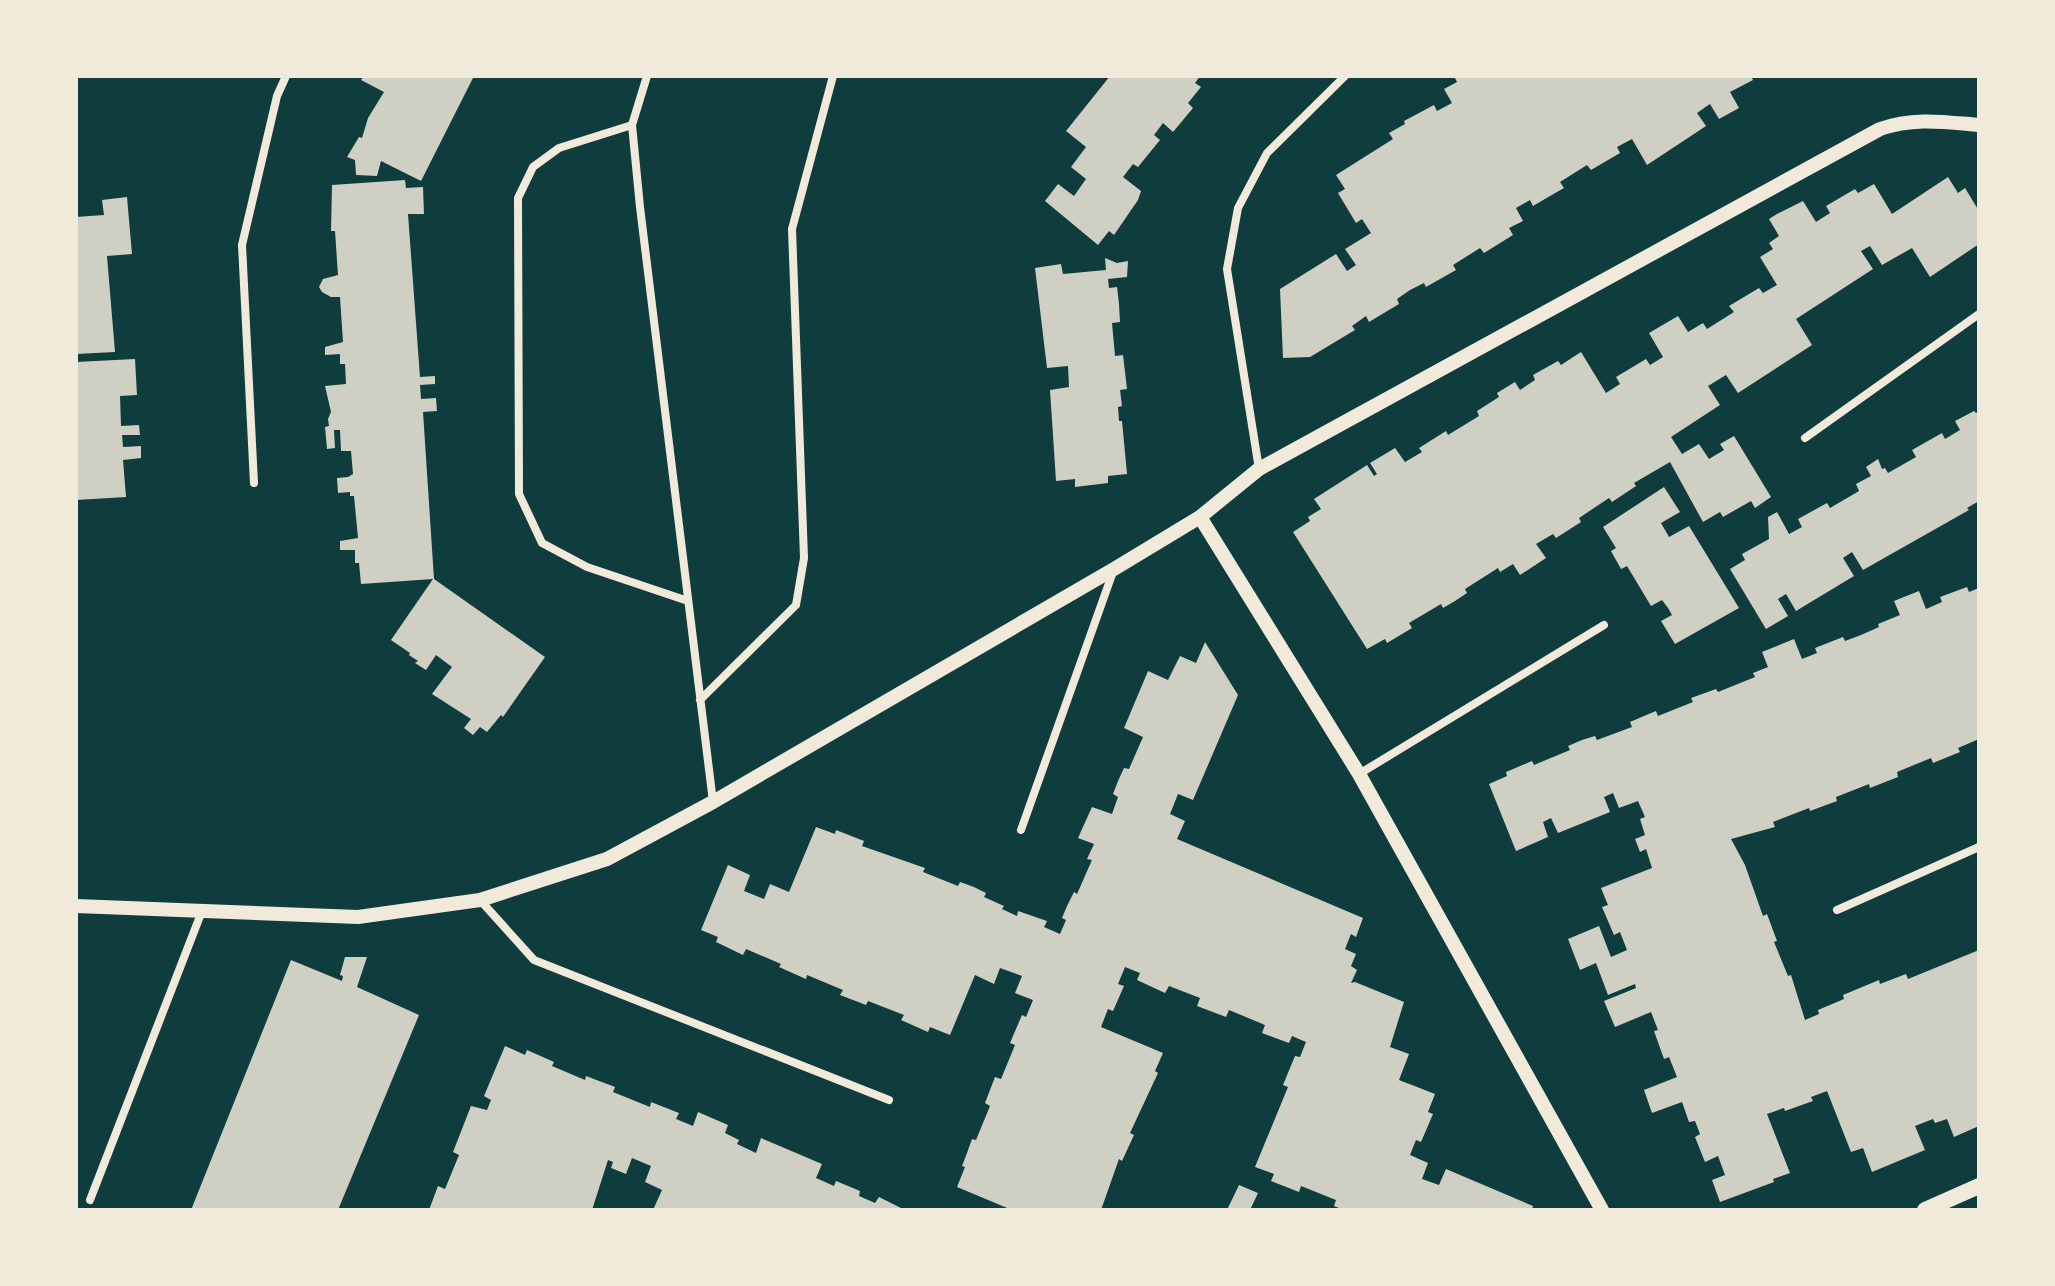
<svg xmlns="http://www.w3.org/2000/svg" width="2055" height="1286" viewBox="0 0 2055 1286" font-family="Overpass,sans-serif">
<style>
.building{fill:#cfcfc3}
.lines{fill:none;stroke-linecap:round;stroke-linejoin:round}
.minor{stroke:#f1e9da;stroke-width:8}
.tertiary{stroke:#f1e9da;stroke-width:14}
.secondary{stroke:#f1e9da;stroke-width:16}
</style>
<rect width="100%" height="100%" fill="#0f3d3e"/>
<path class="building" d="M364,76H474L421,181L381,161L377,176L356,175L355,160L347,157L359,137L362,138L368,118L384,92L361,80Z
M1110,76H1200L1195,83L1201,87L1188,103L1193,108L1173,132L1163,123L1154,135L1160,140L1138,167L1133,164L1123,177L1141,191L1138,200L1114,235L1109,231L1098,245L1045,201L1058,184L1074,196L1086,179L1071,167L1086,147L1066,131Z
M1454,76H1751L1753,80L1730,92L1739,108L1719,119L1710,104L1707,106L1697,113L1706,126L1647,165L1632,139L1617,147L1620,153L1591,170L1587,165L1560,182L1564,188L1550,196L1533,206L1530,200L1516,208L1523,221L1509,228L1513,235L1484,253L1480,248L1453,265L1456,270L1426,287L1424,283L1410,290L1397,299L1399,304L1369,322L1366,316L1352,326L1355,330L1310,357L1283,358L1280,289L1336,254L1347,271L1356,265L1345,249L1371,233L1362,219L1356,223L1338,193L1345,189L1336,175L1393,139L1389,133L1405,124L1404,121L1434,105L1437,111L1452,103L1444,89L1457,82Z
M1948,177L1958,193L1965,188L1979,211V244L1930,277L1912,248L1882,265L1870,246L1861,251L1873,269L1796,319L1812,345L1738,393L1726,375L1708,386L1720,405L1671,437L1682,454L1699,444L1709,459L1724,450L1720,444L1734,436L1771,497L1755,508L1751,501L1723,517L1720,512L1703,522L1670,462L1634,483L1636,486L1612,502L1609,498L1579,518L1581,522L1556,538L1553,534L1536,544L1546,558L1520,575L1513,564L1500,572L1498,568L1465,589L1467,593L1455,601L1443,608L1441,604L1409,623L1412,628L1387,643L1385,639L1367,649L1293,532L1310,521L1308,517L1321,509L1314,499L1367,465L1374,476L1377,474L1370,463L1395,448L1405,462L1422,452L1419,448L1446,431L1448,435L1479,416L1477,411L1499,397L1497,393L1515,382L1520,390L1535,380L1533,375L1558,361L1561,365L1581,352L1606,393L1620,384L1616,377L1646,359L1650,365L1663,357L1649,333L1678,316L1688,332L1703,323L1707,329L1734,312L1729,306L1759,288L1763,293L1777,285L1760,257L1773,249L1769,243L1779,236L1769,219L1777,214L1803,201L1816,222L1830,213L1826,206L1855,189L1858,193L1874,184L1892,214Z
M405,180L406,188L423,187L424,214H408L420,377L435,376V384L420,385L421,399L436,398L437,411L423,412L434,579L545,657L503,717L501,715L487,732L480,727L473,735L464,728L471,719L432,694L452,667L436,655L426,670L415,663L418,661L409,655L410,653L391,640L433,579L361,584L359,563H355V550H340V541L358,538L354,496H350V492L338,493L337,478L348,477L353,474L351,451H341L340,430H334L335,448L327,449L325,427L329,426L328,419L331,412L325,386L346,384L345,364H340V354L325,355V347L343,342L340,297H331L322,292L319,287L323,279L338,275L335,231H331L332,185Z
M127,197L132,254L107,256L115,352L76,354V217L104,215L102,200Z
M1105,258L1117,263L1128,261L1127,277L1108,279L1109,288L1117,287L1119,304L1120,322L1112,323L1115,356L1123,355L1127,389L1120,390L1122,406L1118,407L1119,421H1122L1127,474L1108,476V483L1075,487V479L1056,481L1050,390L1069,387L1068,366L1047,368L1035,268L1061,264L1063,274L1106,270Z
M135,359L137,395L120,396L121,426L139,425L140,435H122L123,447L141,446V458L123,460L126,497L76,500V362Z
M1974,411L1976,413L1979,411V501L1967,508L1969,510L1863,570L1852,552L1843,558L1854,576L1796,611L1786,594L1778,599L1788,616L1766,629L1730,569L1745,560L1742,554L1769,539L1768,517L1777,512L1789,534L1802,527L1798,519L1827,503L1830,508L1859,491L1856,484L1871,476L1866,467L1878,459L1882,469L1885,468L1888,473L1916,457L1912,450L1942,433L1945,439L1960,430L1955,421Z
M1664,487L1680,512L1661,523L1669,537L1689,526L1739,608L1675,644L1661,621L1672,615L1668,608L1662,600L1651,606L1627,566L1621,569L1611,551L1616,548L1603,527Z
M1967,587L1969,592L1979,588V739L1958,748L1960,752L1933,763L1931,758L1897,772L1898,777L1870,788L1869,784L1836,797L1837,801L1810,811L1809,808L1773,822L1775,827L1731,839L1745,865L1763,916L1767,914L1777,941L1774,942L1788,976L1791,975L1805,1020L1819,1014L1818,1010L1844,999L1843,995L1879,980L1880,984L1906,974L1908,979L1979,950V1126L1954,1137L1947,1119L1935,1123L1933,1119L1915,1126L1925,1150L1872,1172L1863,1148L1851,1152L1827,1091L1811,1097L1813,1101L1785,1111L1784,1108L1767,1114L1790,1173L1773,1179L1774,1182L1720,1202L1712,1180L1725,1175L1718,1156L1705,1162L1695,1137L1700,1134L1695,1121L1689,1122L1682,1102L1652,1113L1644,1090L1677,1077L1669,1057L1664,1059L1654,1031L1658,1030L1651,1012L1615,1027L1604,1001L1636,988L1635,984L1608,995L1596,963L1580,970L1568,939L1599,926L1611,957L1627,950L1620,932L1614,935L1602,907L1608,905L1601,888L1652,868L1646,849L1640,852L1635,839L1645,835L1640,819L1645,817L1638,801L1619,808L1613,793L1604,797L1610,812L1558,833L1551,818L1543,822L1548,837L1516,851L1489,784L1507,776L1506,772L1532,761L1534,765L1570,750L1568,746L1582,740L1595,736L1597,740L1632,727L1630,722L1644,716L1656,711L1658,716L1693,702L1691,698L1716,689L1718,692L1755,677L1753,673L1768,667L1762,652L1794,639L1802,659L1817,653L1815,648L1843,637L1845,641L1861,635L1879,627L1878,624L1900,615L1894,601L1919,591L1926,609L1942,602L1940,597Z
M1205,642L1238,695L1193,800L1178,794L1170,814L1185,821L1177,839L1363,918L1356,937L1351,934L1345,949L1356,954L1351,966L1357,970L1351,983L1355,982L1404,1002L1390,1047L1409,1054L1399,1080L1435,1094L1428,1112L1433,1114L1421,1142L1416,1140L1410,1155L1428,1163L1422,1179L1439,1185L1446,1169L1533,1206L1532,1210H1344L1334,1206L1336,1200L1301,1186L1299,1192L1271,1181L1274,1174L1255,1167L1288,1087L1283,1085L1295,1056L1300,1057L1306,1042L1292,1036L1289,1043L1262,1033L1265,1025L1229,1010L1226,1017L1197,1006L1200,998L1169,986L1165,993L1137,980L1140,973L1125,967L1118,984L1124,986L1113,1011L1108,1009L1101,1027L1163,1053L1155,1071L1158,1073L1130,1133L1134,1135L1122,1161L1119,1159L1101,1210H1012L957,1187L965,1167L962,1166L967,1153L972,1139L976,1140L990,1106L985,1103L995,1077L1001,1079L1015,1045L1010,1043L1022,1015L1026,1017L1033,1000L1015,993L1022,976L1000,968L994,984L975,975L950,1035L930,1027L928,1032L901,1020L904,1015L868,1001L866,1005L840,995L843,990L807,975L806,979L779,967L781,964L746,949L743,955L716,942L718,937L701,930L728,865L750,875L744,891L764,899L770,884L789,892L816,827L835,834L836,830L864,841L862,846L925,868L923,872L958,886L960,882L974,887L986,893L984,897L1004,906L1002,909L1017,916L1018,911L1047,921L1044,927L1060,934L1066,920L1062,918L1067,906L1074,892L1077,894L1092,860L1087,859L1094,844L1078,838L1092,807L1112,814L1118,797L1113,794L1118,781L1124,768L1129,769L1143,737L1124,728L1148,671L1168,680L1180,656L1196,663Z
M345,957H367L357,987L419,1015L338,1210H191L291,960L342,981L343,976L340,975Z
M505,1046L525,1055L527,1050L554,1062L552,1066L585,1080L586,1076L615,1087L613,1092L650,1107L651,1102L679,1113L676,1119L693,1126L698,1112L728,1125L725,1133L739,1140L737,1144L756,1153L761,1138L822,1164L816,1178L834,1186L836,1181L860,1191L859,1196L875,1203L879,1197L905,1210H653L662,1190L645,1182L651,1166L632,1158L626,1174L611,1168L613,1162L608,1160L592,1210H429L438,1186L445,1189L459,1155L453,1152L471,1106L487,1110L491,1100L484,1096Z
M1239,1185L1258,1193L1250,1210H1227Z"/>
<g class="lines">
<path class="minor" d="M647,76L632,125L640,207L713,802
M632,125L559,148L533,167L518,198L519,494L542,543L587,567L688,601
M1805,438L1979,314
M1259,469L1227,269L1238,208L1267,153L1345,76
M254,483L242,245L277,96L286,76
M700,700L796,605L804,558L792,229L833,76
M1359,774L1604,625
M1021,830L1114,569
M480,900L534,960L889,1100
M1837,910L1979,847
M90,1200L202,911"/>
<path class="tertiary" d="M1200,517L1359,774L1602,1210
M76,906L358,917L480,900L607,859L713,802L1114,569L1200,517L1259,469L1880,129C1914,117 1944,122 1979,125"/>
<path class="secondary" d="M1925,1210L1979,1186"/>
</g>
<rect width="2055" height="1286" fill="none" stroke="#f1e9da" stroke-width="156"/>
</svg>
